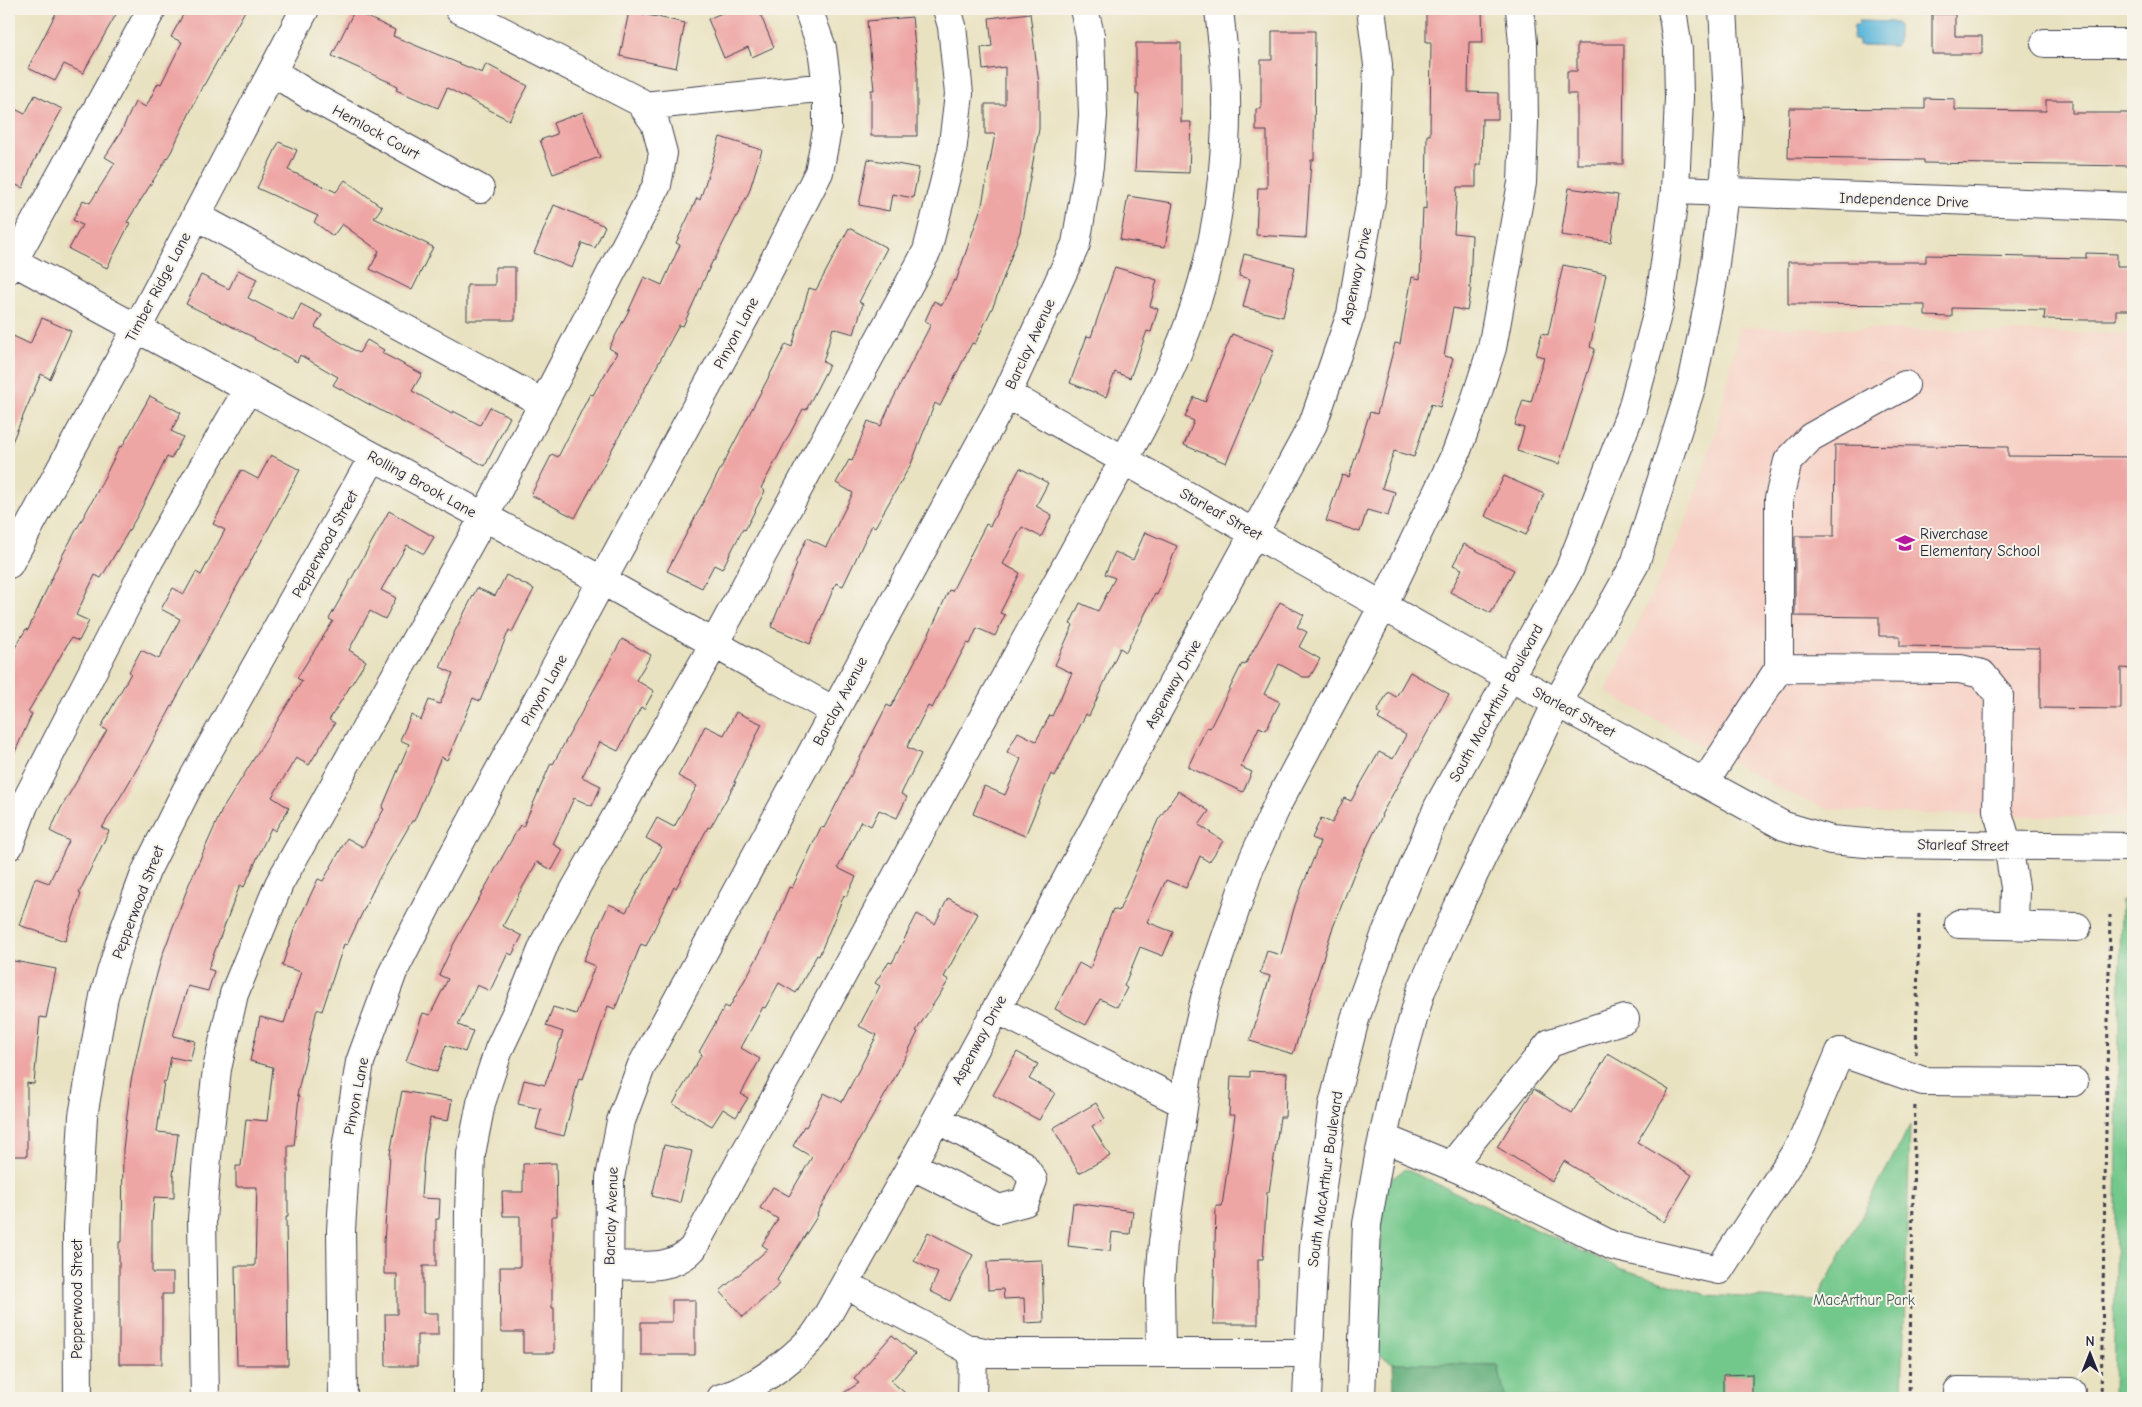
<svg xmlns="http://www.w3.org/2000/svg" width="2142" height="1407" viewBox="0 0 2142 1407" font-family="'Comic Neue',sans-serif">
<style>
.built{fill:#f7d1c6}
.green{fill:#72c78b;stroke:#4a7463}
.forest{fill:#5dac77;stroke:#406759}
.water{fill:#5eb8db;stroke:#406d8b}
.building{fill:#eea6a4}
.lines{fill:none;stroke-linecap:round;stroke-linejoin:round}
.minor-casing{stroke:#403f4f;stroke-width:30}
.major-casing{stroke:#403f4f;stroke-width:30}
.path{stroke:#403f4f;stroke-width:3;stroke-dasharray:4 4;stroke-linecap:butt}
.minor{stroke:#fff;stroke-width:28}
.major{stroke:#fff;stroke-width:28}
.labels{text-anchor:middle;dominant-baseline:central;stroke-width:4;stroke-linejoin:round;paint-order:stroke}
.street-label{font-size:15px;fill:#22223b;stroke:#f7f3e8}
.poi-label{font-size:15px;fill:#22223b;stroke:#f7f3e8;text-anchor:start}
.park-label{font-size:15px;fill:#3e5c57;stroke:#f7f3e8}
</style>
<rect width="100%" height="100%" fill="#f7f3e8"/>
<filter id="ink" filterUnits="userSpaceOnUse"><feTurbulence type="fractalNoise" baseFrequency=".02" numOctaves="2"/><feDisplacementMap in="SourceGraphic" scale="10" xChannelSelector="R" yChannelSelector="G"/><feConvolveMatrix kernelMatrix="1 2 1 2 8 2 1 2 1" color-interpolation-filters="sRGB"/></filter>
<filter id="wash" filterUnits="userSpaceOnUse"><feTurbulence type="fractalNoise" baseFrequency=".0096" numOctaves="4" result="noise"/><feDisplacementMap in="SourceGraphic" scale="20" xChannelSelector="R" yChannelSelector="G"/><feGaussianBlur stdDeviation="1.12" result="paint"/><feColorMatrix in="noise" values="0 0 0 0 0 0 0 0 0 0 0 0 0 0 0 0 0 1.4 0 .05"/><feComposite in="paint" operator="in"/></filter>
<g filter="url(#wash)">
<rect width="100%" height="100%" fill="#e9e2c1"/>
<path class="built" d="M1740,327L2133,334V818L1878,813L1827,809L1784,791L1606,692L1690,513L1717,427Z"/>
<path class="green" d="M2121,900L2133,901V1398H2113Z
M1910,1125L1902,1398H1505L1498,1365L1393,1363L1376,1353L1383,1185L1405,1169L1619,1268L1706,1295L1816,1301Z"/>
<path class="forest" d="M1393,1363L1498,1365L1505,1398H1394Z"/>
<path class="water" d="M1859,21L1896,22L1898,25V43L1895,46L1859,45V40H1853L1854,25H1859Z"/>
<g id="blocks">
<path class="building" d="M58,9H119L83,73L64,64L55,81L28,68Z
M186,9H246L204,85H203L171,152L127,222L130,223L107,268L69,249L82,225L73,220L83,200L90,203L115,163L105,157L121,132L135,102L146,107L158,83L161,84L182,42L171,37Z
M731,9H758L774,47L752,57L748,47L724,58L708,19Z
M1426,9H1482L1483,42H1469L1468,92L1498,93V119H1482L1481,165H1476V187H1457L1454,233L1472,235L1470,288H1471L1467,311L1453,308L1444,356L1453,358L1440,407L1431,404L1414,457L1394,451L1382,488L1395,492L1388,516L1367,510L1360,532L1326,521L1342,475L1349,477L1370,412L1377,414L1395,343L1400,344L1412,277L1420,279L1423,208L1426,209L1427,135H1430L1431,42H1426Z
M354,11L395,30L393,36L482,73L486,64L528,86L509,120L447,88L438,108L396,90L398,86L332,56Z
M629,11L685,23L676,68L620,56Z
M1030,13L1039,84V129L1020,232L994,304L975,344L972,343L940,406L935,403L911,464L875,527L872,525L843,586L836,583L810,644L771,627L797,564L795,563L807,538L826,547L853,493L836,483L849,460L852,461L868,421L881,426L890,405L931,324L925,321L934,301L942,305L954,280L956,281L982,205L995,134H985V104H1005V67L983,70L981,48L992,46L989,18Z
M1932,14H1955V36H1982V54H1932Z
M912,17L917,66V136H871V90H874L867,21Z
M1272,31H1315L1314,160H1311L1306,238L1256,235L1258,188H1267V131H1256V109H1261V60H1272Z
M1136,43H1181V122H1191L1189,173L1135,171L1139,94H1136Z
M1577,44H1624L1623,164H1577V94H1567V71H1577Z
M35,95L62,109L31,167L23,188L9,182V106L25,114Z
M1925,98L1955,99V110L2046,111V100H2072V113H2133V166L1924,163V160L1788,158L1789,108L1925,109Z
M583,112L600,157L553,174L540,140L557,134L553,123Z
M720,137L762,150L749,192L714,261L713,260L683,326L679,325L575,518L531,495L552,454L558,457L590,394L593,395L617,353L609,348L628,312L644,277L662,285L680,245L676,243L697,198L700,200Z
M279,142L297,150L288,170L336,192L345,180L382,207L374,218L433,247L412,290L370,269L379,251L342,224L333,236L314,222L318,216L257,188Z
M868,159L919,168L913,198L892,194L889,211L859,205Z
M1569,188L1618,195L1611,242L1561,235Z
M1128,196L1173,203L1165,247L1120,240Z
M554,205L605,226L595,248L582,243L572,268L534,253Z
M849,228L887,248L859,302L863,304L854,334L833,328L823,362L829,365L806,410L803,409L761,488L765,491L745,530L743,529L722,569L714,565L702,588L667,571L786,344L792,347L809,288L816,290Z
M2086,253L2117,254V266H2133V310H2116V320H2085L2044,319L2045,310L1952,308V317L1925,316V305L1788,304V262H1926V255L2086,258Z
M1244,254L1295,267L1283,317L1243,307L1250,279L1239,276Z
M1563,265L1606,274L1590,347L1595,349L1559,464L1517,451L1524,428L1515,425L1523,400L1531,402L1544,357L1536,355L1542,333L1548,335Z
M495,267H515V320H467V285H495Z
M1115,267L1157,280L1150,306L1158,309L1151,332L1147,331L1130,378L1115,372L1106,397L1070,383L1087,336L1091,337Z
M238,270L257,279L248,298L293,321L301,304L322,315L315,327L359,353L367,340L384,350L382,353L422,374L412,391L452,413L453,411L480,425L490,407L510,417L485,466L333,385L338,377L300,355L297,362L254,339L255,338L186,304L201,275L229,289Z
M42,318L71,331L50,379L41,374L9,449V334L30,344Z
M1232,334L1274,350L1226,463L1184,445L1194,421L1185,417L1194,397L1205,402Z
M150,396L181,413L171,431L183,437L171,459L167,457L138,515L101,578L95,575L76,615L89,621L79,641L71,638L28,712L32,714L9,765V658L26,629L28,630L62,556L96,494L120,446L122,447Z
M1835,445L2008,447V456L2133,457V669L2121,668V709L2040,708V648L1900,646V636H1879V617L1795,616V536H1834Z
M271,455L300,470L147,752L102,828L109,831L79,893L81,894L65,941L19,925L35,878L49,883L69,841L50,831L61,808L107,730L101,727L131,673L129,672L141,650L159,659L180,619L161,609L173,588L184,594L196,572L201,575L225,530L213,524L241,470L258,479Z
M1020,468L1048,483L1036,506L1052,515L1041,537L1022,527L1003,564L1020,573L1000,613L1005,615L995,636L977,628L970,644L967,643L932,708L928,706L907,747L921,754L901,794L907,797L897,818L879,810L871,826L861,821L838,868L856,877L846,897L844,895L819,956L817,955L796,993L779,983L765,1008L763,1007L741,1048L760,1059L741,1094L748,1098L736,1117L723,1109L712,1126L673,1104L702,1054L699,1052L725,1006L729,1008L766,942L789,887L792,888L821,827L824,828L887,705L891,707L928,636L949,590L952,591L986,524L990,526Z
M1504,476L1544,494L1526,535L1485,516Z
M389,511L434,537L424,554L407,545L381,590L396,598L385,619L370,611L349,650L366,661L329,720L335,723L309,765L296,758L272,797L289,808L275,831L271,828L244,887L240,885L208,969L214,971L208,991L188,986L173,1036L195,1041L190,1061L171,1057L166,1082L164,1081L157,1132L178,1134L173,1175H174V1198L154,1197L152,1223V1273H173V1294H162V1364H119V1242H122L123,1149L131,1081L145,1017L162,956L189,884L222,810L302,681L297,678L333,621L329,619Z
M1145,532L1177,546L1157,595L1155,594L1126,652L1120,648L1089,716L1086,714L1055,776L1051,774L1025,836L973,814L984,786L1005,795L1021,759L1007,752L1018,732L1036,741L1050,715L1052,716L1072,673L1055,665L1073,625L1070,624L1080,603L1098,611L1115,578L1105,574L1115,552L1133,560Z
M1464,544L1514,570L1491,613L1450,592L1462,569L1453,565Z
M506,575L534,589L512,632L509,630L480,701L473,698L447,760L441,757L414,821H412L377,882L347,945L344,944L322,1011L317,1009L297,1095L299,1096L294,1146H288V1217H286L288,1365H237L235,1266H255L257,1187H236V1166H241L246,1119L267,1121L273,1067L250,1061L260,1017L284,1023L301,972L282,966L294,930L318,879L323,881L347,838L363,847L384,809L382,808L409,744L400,740L411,715L421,720L429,700L440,704L453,673L440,667L453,635L477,588L495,596Z
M1280,602L1304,615L1297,627L1307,632L1299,647L1320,659L1310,677H1303L1279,664L1264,694L1280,702L1266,730L1259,727L1241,767L1252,772L1243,792L1188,767L1207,727L1210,728L1242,664L1245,665Z
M622,639L651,655L636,680L654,691L644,709L641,707L618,751L600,742L582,777L601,786L592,806L574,798L553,844L563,850L552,870L537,862L516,899H517L503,926L522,936L512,955L508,953L490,991L477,985L458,1025L473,1031L465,1052L446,1045L437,1072L406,1061L423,1013L430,1015L448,979L439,975L452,947L520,825L523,827L551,763L553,764Z
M1410,672L1449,694L1381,815L1382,816L1353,876L1332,930L1293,1054L1250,1041L1270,976L1260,973L1267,951L1281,955L1295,905L1320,842L1312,838L1321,818L1332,823L1344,798L1351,801L1379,752L1393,759L1406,735L1378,719L1381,714L1377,712L1388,692L1396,697Z
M736,712L762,724L734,782H736L710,828L708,827L676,888L674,887L646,946L641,944L615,1009L608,1006L583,1079L579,1078L564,1136L536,1129L541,1109L518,1104L524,1080L545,1085L563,1032L546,1026L553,1007L576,1014L595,966L583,961L609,904L626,912L662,847L646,838L657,818L674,827L697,786L678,776L689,756L690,757L705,726L724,735Z
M1178,791L1209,811L1199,825L1223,841L1209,862L1200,856L1186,888L1166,880L1147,922L1173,932L1163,956L1140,947L1124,986L1127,988L1117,1007L1100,999L1086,1025L1055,1009L1079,963L1090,969L1113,909L1119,911L1158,820Z
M948,898L978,914L944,977L949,980L916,1031L918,1032L894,1079L817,1214L818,1215L777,1280L780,1284L743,1317L720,1291L768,1249L762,1245L778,1219L760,1208L773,1187L789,1196L812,1157L793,1146L804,1126L806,1127L824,1093L842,1102L877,1035L859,1026L880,986L875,983L889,962L892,963L917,914L935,924Z
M9,960L56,969L46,1018L40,1017L34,1084L27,1083V1156H9Z
M1017,1052L1038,1064L1029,1079L1055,1093L1039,1120L993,1095Z
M1608,1054L1669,1090L1637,1142L1692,1175L1664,1222L1564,1161L1552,1181L1497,1147L1534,1089L1572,1113Z
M1250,1071L1287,1073L1285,1117H1280L1269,1192H1267L1263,1259H1258V1324H1213L1216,1206H1222L1235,1115H1229L1231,1076L1250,1077Z
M402,1091L452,1100L448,1121L430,1118L424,1153L421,1198L440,1199L439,1219H436V1266H423V1313H438V1335H417V1366H386L385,1314H397V1274H384V1242L390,1154Z
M1096,1103L1105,1119L1092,1126L1110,1156L1079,1173L1053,1128Z
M664,1145L692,1151L680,1203L652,1196Z
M556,1163L557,1216H552V1308H554V1353H523V1332H501L500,1267H520V1216H503L502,1192H523V1164Z
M1073,1203L1133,1211L1130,1234L1112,1232L1110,1251L1068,1246Z
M928,1232L973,1255L950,1301L930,1291L938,1273L914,1261Z
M1042,1260L1044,1322L1025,1323L1024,1298L1004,1299L1003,1289L988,1290L987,1262Z
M672,1300H695V1355H641V1322H672Z
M892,1335L915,1354L891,1381L911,1398H836L859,1383L854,1379Z
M1752,1374V1398H1723V1375Z"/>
</g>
</g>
<g filter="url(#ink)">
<use href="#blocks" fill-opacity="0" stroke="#403f4f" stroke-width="1"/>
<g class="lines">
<defs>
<path id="minor" d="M2045,43H2133
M273,72L309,95L480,189
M644,106L827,87
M1675,190L2133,207
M196,216L543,403
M9,259L603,581L834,711
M9,269L152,9
M1007,394L1495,669L1784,826L1831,840L1877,844L2133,847
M9,564L137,328L305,9
M1779,668L1960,669L1982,674L1999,695L1997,810L2008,846L2015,887L2014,925
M1705,782L1779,668V498L1788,461L1811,437L1905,385
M9,846L24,805L149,561L248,389
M1959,924L2077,927
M996,1009L1183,1103
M1383,1138L1459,1169L1613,1246L1719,1270L1801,1144L1840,1052L1923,1081L2074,1082
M911,1165L999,1209L1025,1202L1033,1180L1023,1165L937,1119
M1451,1166L1550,1043L1625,1019
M609,1265C639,1265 672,1272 693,1248L1141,429C1161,391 1179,353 1193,312C1218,241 1230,147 1225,73C1224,51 1221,30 1219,9
M845,1284L966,1348L988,1353H1309
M1161,1353L1160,1285L1163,1242L1188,1074L1205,998L1251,864L1279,801L1383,606L1456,453L1474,404L1492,348L1522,183L1524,122L1523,43L1520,9
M1958,1391L2071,1392
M78,1398L77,1228L83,1116L104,996L123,933L146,871L187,789L373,457
M205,1398L202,1219L208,1145L217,1069L234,994L279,884L484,517L657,185L663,153L655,123L640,102L459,9
M343,1398L341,1230L346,1149L360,1062L393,972L443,874L753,302L819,172L827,130V87L822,48L808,9
M468,1398L469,1211L471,1154L481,1103L499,1049L518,1009L546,940L714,644L927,251L952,152L959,94L952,26L947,9
M608,1398L610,1178L621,1121L641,1067L1007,394L1076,244L1089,166L1093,115L1090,35L1084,9
M721,1398C752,1390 790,1362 812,1338C818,1332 822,1323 827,1316L937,1119L1313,424L1351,314L1373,188L1378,65L1371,9
M972,1398L973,1349"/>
<path id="major" d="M1307,1398L1314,1246L1333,1105L1355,1019L1386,933L1438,807L1570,568L1632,409L1659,307L1675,190L1679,98L1678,50L1672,9
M1361,1398L1367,1224L1380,1151L1397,1075L1421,991L1458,907L1557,703L1635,564L1692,384L1712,286L1724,193L1729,116L1723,9"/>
</defs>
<use href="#minor" class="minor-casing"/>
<use href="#major" class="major-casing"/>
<path class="path" d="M1916,1054L1919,912
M1909,1398L1915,1102
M2101,1398L2110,915"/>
<use href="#minor" class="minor"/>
<use href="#major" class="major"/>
</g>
</g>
<defs>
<symbol id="school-bare" viewBox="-9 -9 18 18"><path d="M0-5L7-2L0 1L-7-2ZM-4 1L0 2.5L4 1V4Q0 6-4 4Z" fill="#b5179e" stroke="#f7f3e8" stroke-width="2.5" paint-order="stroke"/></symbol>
</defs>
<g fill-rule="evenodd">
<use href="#school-bare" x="1891" y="529" width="28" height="28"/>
</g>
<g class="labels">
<g class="street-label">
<text transform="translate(376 132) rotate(29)">Hemlock Court</text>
<text transform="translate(1904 200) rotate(2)">Independence Drive</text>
<text transform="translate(1356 276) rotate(-78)">Aspenway Drive</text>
<text transform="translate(158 287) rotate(-62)">Timber Ridge Lane</text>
<text transform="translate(736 333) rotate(-62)">Pinyon Lane</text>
<text transform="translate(1030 344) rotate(-65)">Barclay Avenue</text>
<text transform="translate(422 484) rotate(29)">Rolling Brook Lane</text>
<text transform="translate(1221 514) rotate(29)">Starleaf Street</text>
<text transform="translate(325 544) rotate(-61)">Pepperwood Street</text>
<text transform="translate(1173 684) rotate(-61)">Aspenway Drive</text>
<text transform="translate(544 690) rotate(-61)">Pinyon Lane</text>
<text transform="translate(840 701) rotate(-62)">Barclay Avenue</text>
<text transform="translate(1496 703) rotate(-61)">South MacArthur Boulevard</text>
<text transform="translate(1574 712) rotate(28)">Starleaf Street</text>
<text transform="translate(1963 845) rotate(1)">Starleaf Street</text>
<text transform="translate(138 902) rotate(-69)">Pepperwood Street</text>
<text transform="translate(979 1040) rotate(-62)">Aspenway Drive</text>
<text transform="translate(356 1096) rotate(-79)">Pinyon Lane</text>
<text transform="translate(1325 1179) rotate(-82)">South MacArthur Boulevard</text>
<text transform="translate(611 1216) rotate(-88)">Barclay Avenue</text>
<text transform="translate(77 1299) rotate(-90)">Pepperwood Street</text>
</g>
<g class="poi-label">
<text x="1920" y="534">Riverchase<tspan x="1920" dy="17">Elementary School</tspan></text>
</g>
<g class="park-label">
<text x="1864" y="1300">MacArthur Park</text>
</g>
</g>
<rect width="2142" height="1407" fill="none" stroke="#f7f3e8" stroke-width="30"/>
<g transform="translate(2090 1354)" stroke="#f7f3e8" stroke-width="4" paint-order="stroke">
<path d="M0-4L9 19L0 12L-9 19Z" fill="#22223b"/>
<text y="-8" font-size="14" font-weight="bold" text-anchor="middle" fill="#22223b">N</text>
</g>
</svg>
